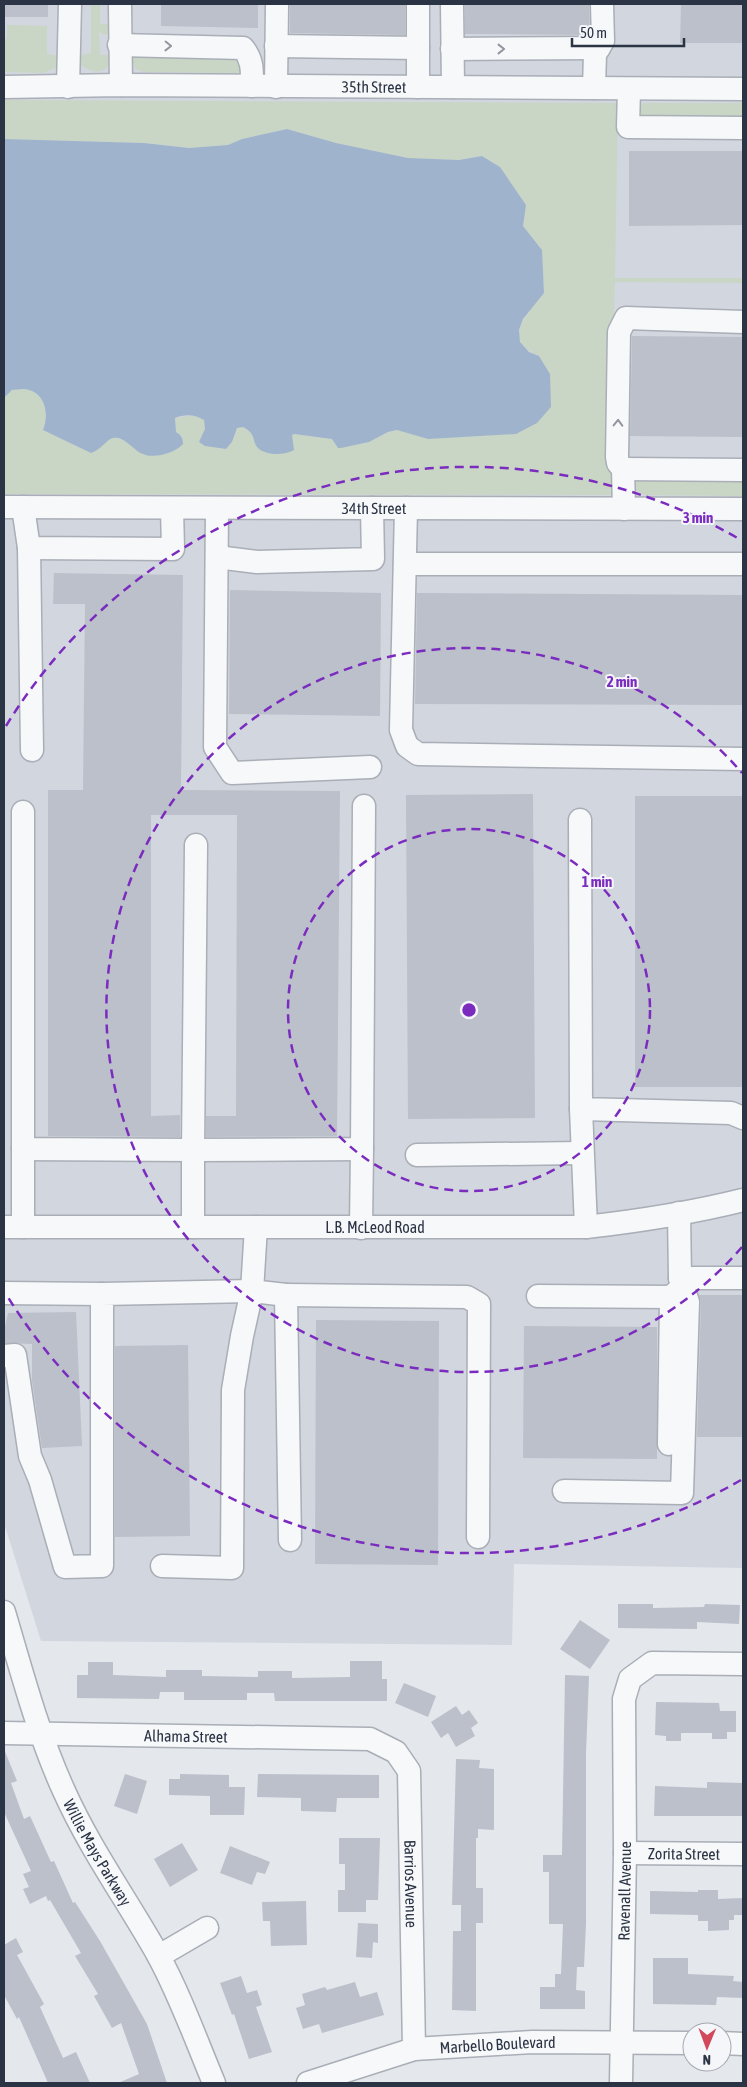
<svg xmlns="http://www.w3.org/2000/svg" width="747" height="2087" viewBox="0 0 747 2087" font-family="'Asap Condensed',sans-serif">
<style>
.built{fill:#d2d6de}
.green{fill:#c9d6c5}
.water{fill:#9fb4cc}
.building{fill:#bbc0ca}
.lines{fill:none;stroke-linecap:round;stroke-linejoin:round}
.minor-casing{stroke:#a9aeb7;stroke-width:25}
.minor{stroke:#f7f8fa;stroke-width:22}
.oneway{stroke:#9196a0}
.ring{fill:none;stroke:#7b2cbf;stroke-width:2.5;stroke-dasharray:9 6}
.labels{text-anchor:middle;dominant-baseline:central;stroke-width:4;stroke-linejoin:round;paint-order:stroke}
.street-label{font-size:16px;fill:#2b3445;stroke:#f4f6f9}
.centre{fill:#7b2cbf;stroke:#f4f6f9;stroke-width:2.5}
.ring-label{font-size:15px;text-anchor:middle;font-weight:bold;fill:#7b2cbf;stroke:#f4f6f9;stroke-width:4;stroke-linejoin:round;paint-order:stroke}
</style>
<rect width="100%" height="100%" fill="#e4e7ec"/>
<path class="built" d="M4,4H743V1568L514,1564L512,1645L41,1641L4,1523Z"/>
<path class="green" d="M91,4H100V24H114L113,31L105,35L99,32L100,55H112V63C102,74 93,74 81,65L79,56L91,53Z
M7,25L47,26V54L59,56L58,67L43,73L4,72V39H7Z
M234,50L243,70L236,73L143,72L136,69L130,58L132,51Z
M4,100L618,103L615,278H743V283L615,282L612,367L614,493L609,495L4,494V398L12,390C17,390 24,388 29,390C47,396 48,415 44,430L91,453C100,450 102,444 110,439C119,433 137,450 144,455L176,432L175,418L196,415L204,420L205,429L203,437L226,449L232,442L237,428L243,427L254,436L256,445L294,434L332,439L338,448L369,442L388,432L398,430L428,439L539,356C500,341 527,314 544,293L542,250L523,226L500,167L483,156L459,160L408,158L336,143L287,129L242,139L228,145L189,148L144,143L4,139Z
M644,103H743V122L641,120L637,108Z
M743,477V496L644,495L635,489L637,480Z"/>
<path class="water" d="M287,129L336,143L408,158L459,160L482,156L500,167L526,205L523,226L542,250L544,293L523,319L519,330L520,342L529,352L539,356L550,374L551,407L537,423L516,434L428,439L397,430L388,432L369,442L341,448H338L332,439L294,434L292,435L294,450C285,455 268,456 259,449C251,442 258,435 243,427L237,428L232,442L226,449L205,446L199,442L205,429L204,420C195,414 185,414 175,418L176,432C181,435 183,438 183,444C175,453 154,459 143,454C134,451 124,435 113,438C107,439 101,450 91,453L43,430C49,415 46,395 29,390C24,388 17,390 12,390L4,398V139L144,143L189,148L228,145L242,139Z"/>
<path class="building" d="M4,4H48V17H4Z
M161,4H258V28L161,26Z
M290,4H405V35L290,33Z
M465,4H589L590,35L465,34Z
M681,4H743V43H680Z
M629,151H743V225L629,226Z
M632,336L743,337V437L630,436Z
M54,573L183,575L181,790L340,791L337,1136L206,1137V1116H236L237,815H151V1116L180,1115V1137L48,1136V790H83L85,604H53Z
M230,590L381,593L380,716L229,714Z
M417,593L743,595V705L415,704Z
M533,794L535,1118L408,1119L406,795Z
M635,796H743V1087H635Z
M699,1295H743V1437H697L701,1302Z
M76,1312L82,1446L42,1448L32,1381V1344L4,1343V1331L8,1313Z
M316,1320L439,1321L438,1565L315,1564Z
M524,1326L657,1327V1459L523,1458Z
M188,1345L190,1536L115,1537V1346Z
M618,1604H653V1608L704,1607L705,1604L740,1605L739,1624L697,1622V1629L618,1628Z
M580,1620L610,1640L590,1669L560,1649Z
M350,1661H382V1679H387V1701H275L274,1693H247V1700H184V1692H160L159,1699L77,1698V1675H88V1662H113V1675L166,1677V1670H202V1676L258,1677V1671H292V1678L350,1677Z
M565,1675L589,1676L586,1753V1924L584,1967H577L576,1990L585,1991V2009H540V1987H555V1974H561L563,1924H549V1872H543V1855H562Z
M404,1683L436,1696L428,1717L395,1703Z
M656,1702L719,1703L720,1711H736V1732H727V1739H712V1733H681V1741H666V1736L655,1735Z
M456,1706L462,1715L469,1710L478,1723L471,1728L475,1736L456,1747L448,1733L441,1738L431,1722Z
M4,1749L17,1781L11,1783L24,1819L30,1816L51,1862L54,1861L73,1903L75,1902L100,1941L147,2024L167,2083H118L139,2074L121,2023L112,2028L94,1996L98,1994L75,1956L81,1953L50,1900L48,1901L46,1896L30,1904L23,1889L29,1887L23,1874L31,1871L4,1812Z
M456,1759L480,1760L479,1768L494,1769V1830L478,1829V1838H476V1888H483V1923H476V2011L452,2010L453,1931H461V1905H452Z
M125,1774L147,1781L137,1814L114,1806Z
M180,1774L229,1775V1787H245L244,1815H210V1796L169,1795V1779H180Z
M258,1774L379,1775V1798H337L336,1812L301,1811V1798L257,1797Z
M707,1782L743,1783V1816H654L655,1786L707,1788Z
M339,1838H380L378,1900H366V1912H338V1890H345V1864H339Z
M182,1843L198,1870L170,1887L154,1859Z
M230,1846L270,1862L265,1874L257,1872L252,1885L220,1873Z
M698,1890H718V1899L743,1898V1915H734V1920H729V1930L708,1931V1921H698V1915L650,1914V1891L698,1892Z
M306,1901L307,1945L271,1946L270,1921H263L262,1902Z
M358,1923L378,1924V1943L373,1942L372,1958L356,1957Z
M16,1938L23,1952L17,1955L44,2004L40,2007L63,2058L76,2052L90,2083H48L19,2017L17,2019L4,1995V1945Z
M653,1958H688V1974L734,1976L733,1981L743,1982V1998L717,1997L716,2005L653,2004Z
M241,1976L247,1993L257,1990L262,2005L256,2007L272,2052L249,2059L234,2014L232,2015L220,1983Z
M355,1982L360,1997L377,1992L384,2015L322,2033L319,2024L303,2029L296,2008L305,2005L302,1994L325,1987L327,1990Z"/>
<g class="lines">
<defs>
<g id="minor">
<path d="M120,4L121,85"/>
<path d="M452,4L453,87"/>
<path d="M119,45L243,48C253,60 252,71 252,86"/>
<path d="M276,46L418,48"/>
<path d="M452,49L599,48"/>
<path id="s1" d="M4,87L121,85L743,89"/>
<path d="M68,87L70,4"/>
<path d="M276,87L277,4"/>
<path d="M418,87V4"/>
<path d="M594,88L595,54L603,41L602,4"/>
<path d="M629,89L628,127L743,128"/>
<path d="M623,469L743,470"/>
<path id="s2" d="M4,507L743,509"/>
<path d="M23,507L29,548L173,549L172,508"/>
<path d="M217,508L215,747L232,773L370,767"/>
<path d="M406,508L401,730L407,746L418,754L743,759"/>
<path d="M624,509L623,469L618,463L617,457L619,332L626,318L743,322"/>
<path d="M29,548L32,750"/>
<path d="M217,557L257,562L373,559L372,508"/>
<path d="M405,564H743"/>
<path d="M23,812V1149L193,1150V1227"/>
<path d="M580,820L581,1109L731,1113L743,1118"/>
<path d="M196,845L193,1150L362,1149L364,806"/>
<path d="M581,1109L586,1227"/>
<path d="M23,1149V1227"/>
<path d="M417,1155L582,1153"/>
<path id="s3" d="M4,1227H586C639,1221 691,1213 743,1200"/>
<path d="M361,1228L362,1149"/>
<path d="M680,1278H743"/>
<path d="M4,1293L102,1294"/>
<path d="M286,1295L467,1297L479,1304L478,1537"/>
<path d="M538,1296L671,1297L682,1287"/>
<path d="M4,1356L15,1355L30,1456L40,1480L65,1567L102,1566V1294L252,1291L286,1295L290,1540"/>
<path d="M669,1444L671,1297"/>
<path d="M564,1491L682,1493L688,1302L680,1278L679,1213"/>
<path d="M162,1566L232,1568L233,1390L242,1336L252,1291L256,1227"/>
<path id="s4" d="M4,1612C22,1673 38,1734 64,1791C90,1849 127,1900 158,1955C180,1995 196,2040 214,2083"/>
<path id="s5" d="M4,1733L370,1739L396,1752L409,1771L414,2049"/>
<path id="s6" d="M625,1853L743,1854"/>
<path d="M159,1956L207,1928"/>
<path d="M722,2043L743,2044"/>
<path id="s7" d="M308,2083L414,2049L532,2042L692,2043"/>
<path id="s8" d="M621,2083L625,1853L624,1699L630,1679L652,1663L743,1664"/>
</g>
</defs>
<use href="#minor" class="minor-casing"/>
<use href="#minor" class="minor"/>
</g>
<defs><path id="oneway-chevron" d="M-2-3.5L2.5 0L-2 3.5" fill="none" stroke-width="1.6" stroke-linecap="round" stroke-linejoin="round" transform="scale(1.25)"/></defs>
<g class="oneway">
<use href="#oneway-chevron" transform="translate(168 46) rotate(1)"/>
<use href="#oneway-chevron" transform="translate(501 49)"/>
<use href="#oneway-chevron" transform="translate(618 423) rotate(-89)"/>
</g>
<g class="ring">
<circle cx="469" cy="1010" r="181"/>
<path d="M742 1247A362 362 0 1 1 742 773"/>
<path d="M741 1480A543 543 0 0 1 6 1294M6 726A543 543 0 0 1 741 540"/>
</g>
<g class="labels">
<g class="street-label">
<text stroke="none"><textPath href="#s1" startOffset="370">35th Street</textPath></text>
<text stroke="none"><textPath href="#s2" startOffset="370">34th Street</textPath></text>
<text stroke="none"><textPath href="#s3" startOffset="371">L.B. McLeod Road</textPath></text>
<text stroke="none"><textPath href="#s5" startOffset="182">Alhama Street</textPath></text>
<text stroke="none"><textPath href="#s4" startOffset="259">Willie Mays Parkway</textPath></text>
<text stroke="none"><textPath href="#s6" startOffset="59">Zorita Street</textPath></text>
<text stroke="none"><textPath href="#s5" startOffset="531">Barrios Avenue</textPath></text>
<text stroke="none"><textPath href="#s8" startOffset="192">Ravenall Avenue</textPath></text>
<text stroke="none"><textPath href="#s7" startOffset="195">Marbello Boulevard</textPath></text>
</g>
</g>
<circle cx="469" cy="1010" r="8" class="centre"/>
<g class="ring-label">
<text x="698" y="523">3 min</text>
<text x="622" y="687">2 min</text>
<text x="597" y="887">1 min</text>
</g>
<rect width="747" height="2087" fill="none" stroke="#2b3445" stroke-width="10"/>
<g transform="translate(707 2047) rotate(181)"><circle r="24" fill="#f4f6f9" stroke="#a4a8b1"/>
<path d="M0-4L9 19L0 12L-9 19Z" fill="#d1495b"/>
<text y="-8" font-size="14" font-weight="bold" text-anchor="middle" fill="#2b3445">N</text>
</g>
<path d="M572 38v8h112v-8" fill="none" stroke="#2b3445" stroke-width="2.5"/>
<text x="580" y="38" font-size="15" fill="#2b3445" stroke="#f4f6f9" stroke-width="4" paint-order="stroke">50 m</text>
</svg>
